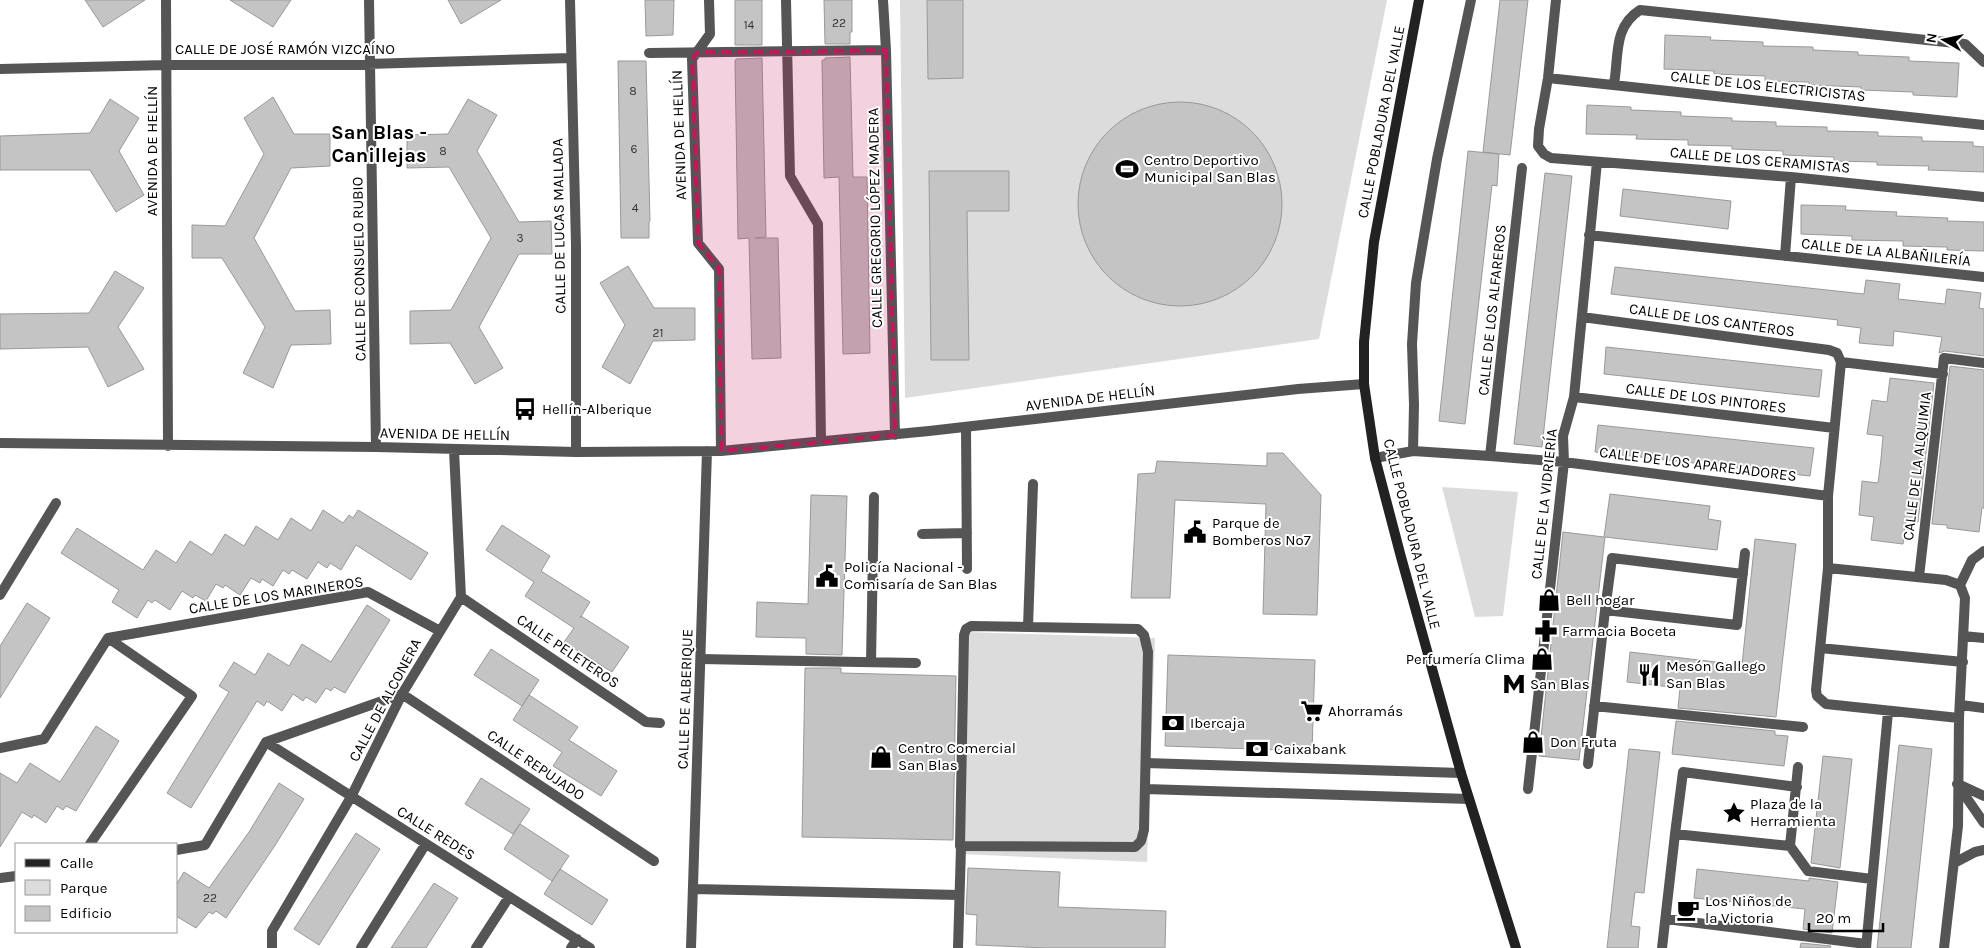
<svg xmlns="http://www.w3.org/2000/svg" width="1984" height="948" viewBox="0 0 1984 948" font-family="Karla,sans-serif">
<style>
.green{fill:#dcdcdc}
.building{fill:#c4c4c4;stroke:#999}
.lines{fill:none;stroke-linecap:round;stroke-linejoin:round}
.lane{stroke:#555;stroke-width:10}
.street{stroke:#555;stroke-width:10}
.secondary{stroke:#222;stroke-width:10}
.marked{fill:#c2185b;fill-opacity:0.2;stroke:#c2185b;stroke-width:4;stroke-dasharray:10 6;stroke-linejoin:round}
.labels{text-anchor:middle;dominant-baseline:central;stroke-width:4;stroke-linejoin:round;paint-order:stroke}
.number-label{font-size:12px;fill:#313131}
.street-label{font-size:15px;fill:#000;stroke:#fff}
.poi-label{font-size:15px;fill:#000;stroke:#fff;text-anchor:start}
.district-label{font-size:20px;font-weight:bold;fill:#000;stroke:#fff}
</style>
<rect width="100%" height="100%" fill="#fff"/>
<path class="green" d="M900,0H1387L1319,339L905,398Z
M1442,487L1518,492L1503,616L1475,617Z
M967,632L1155,638L1147,862L960,854Z"/>
<path class="building" d="M85,0H145L103,27Z
M230,0H291L273,27Z
M448,0H501L461,24Z
M645,0H674L673,35L646,36Z
M735,0H762V45H735Z
M824,0H852V32H850V44H825Z
M927,0H963V78L928,79Z
M1500,0H1528L1510,155L1483,152Z
M1665,35L1711,37L1710,40L1763,42V46L1813,47V50L1858,52V55L1909,57V61L1959,63L1957,97L1913,95V92L1861,90V87L1809,85V82L1765,81V76L1714,74V71L1664,69Z
M850,57L853,177H867L870,353L843,354L839,177L824,178L822,60H825V58Z
M762,58L766,237L755,238H778L781,358L752,359L749,238L738,239L735,61L736,59Z
M618,61H646L650,221L649,222V238H621Z
M273,97L294,134H330V166L291,168L254,238L295,311L330,310L331,344L291,345L273,388L243,373L265,327L222,258H192V225L225,226L264,154L244,118Z
M110,99L139,118L119,151L144,195L116,212L90,170H0V136L90,133Z
M468,99L497,115L477,151L519,222L551,221L552,254H519L479,327L503,368L475,384L450,343L410,344V311L451,310L491,238L449,167L407,168V135L448,134Z
M1078 204a102 102 0 1 1 204 0a102 102 0 1 1-204 0Z
M1587,105L1631,107V110L1681,112V116L1732,118V121L1776,122V126L1827,127V131L1878,132V136L1922,137V141L1973,142V146L1984,147V172L1928,170L1929,166L1877,165V162L1834,161V157L1783,155V151L1732,149V146L1688,145V140L1636,139L1637,135L1586,134Z
M1468,151L1499,154L1497,186L1492,185L1465,424L1439,421Z
M929,171H1009V211H967L969,360H931Z
M1545,173L1572,176L1542,447L1514,444Z
M1623,189L1731,201L1728,229L1620,216Z
M1801,205L1846,206L1845,210L1897,212L1896,216L1948,218L1947,221L1984,222V251L1947,250V247L1903,246V241L1852,240V236L1801,234Z
M628,266L654,308H695V340L653,341L630,384L602,367L625,325L600,283Z
M1615,267L1864,294L1866,280L1900,284L1898,299L1945,304L1947,289L1981,293L1979,308L1984,309V356L1945,351L1939,353L1942,337L1894,331L1893,346L1859,343L1861,328L1837,325L1838,320L1611,294Z
M115,271L144,288L118,327L144,369L108,387L88,347L0,349V314L89,313Z
M1606,347L1822,370L1819,397L1604,374Z
M1950,366L1984,370V508H1982L1979,532L1947,528V525L1932,524Z
M1890,378L1934,383L1918,522L1906,520L1903,544L1871,540L1874,517L1859,515L1862,481L1878,483L1881,459L1883,436L1867,434L1872,400L1887,402Z
M1598,425L1814,448L1810,476L1595,452Z
M1267,453H1283L1321,495L1317,615L1263,614L1266,504L1175,500L1170,598H1131L1138,474L1155,473L1157,461L1267,466Z
M1610,494L1710,506L1708,519L1721,521L1717,550L1605,537L1579,760L1539,756L1563,532L1604,537Z
M811,495L847,496L842,655L806,654V638L756,637L757,602L808,604Z
M323,510L343,523L349,515L353,518L358,510L428,553L411,580L356,545L341,570L330,563L327,568L318,562L307,579L292,570L289,574L283,570L273,586L262,579L260,583L251,578L240,595L225,585L223,588L216,584L206,601L195,595L193,598L182,591L170,610L155,600L152,603L148,600L137,618L112,602L119,590L61,553L77,528L143,570L156,550L176,563L190,541L212,555L225,534L244,546L256,526L278,540L291,518L311,531Z
M502,525L550,556L541,571L590,602L580,618L581,616L629,647L612,672L564,642L574,628L525,596L534,582L486,550Z
M1755,539L1796,544L1776,717L1678,708L1680,688L1627,682L1630,652L1742,665Z
M27,603L50,618L0,698V646Z
M367,605L390,620L345,693L334,687L331,691L326,688L316,703L306,697L303,701L293,694L282,711L267,701L264,706L257,701L191,808L167,793L229,692L219,686L234,662L255,675L268,653L289,666L302,644L331,662Z
M491,649L539,680L522,706L474,675Z
M1168,655L1315,660L1312,751L1165,746Z
M805,668H841V673L956,676L953,840L802,837Z
M529,695L578,727L569,740L617,771L601,796L553,766L562,752L513,720Z
M1676,721L1775,731V735L1788,736L1784,766L1672,754Z
M96,726L119,741L76,811L66,806L63,810L57,806L46,823L34,815L32,818L22,812L0,847V773L17,783L30,763L60,782Z
M1899,745L1932,749L1911,948H1877Z
M1629,749L1660,752L1644,893L1635,892L1631,926L1640,927L1638,948H1607Z
M1823,756L1852,759L1840,868L1811,863Z
M481,778L530,809L513,834L465,804Z
M279,783L304,799L274,847L226,918L216,911L213,914L209,912L196,928L176,916V885L184,872L209,888L249,832Z
M520,824L569,856L552,881L504,849Z
M356,833L380,849L319,945L294,929Z
M968,868L1060,872L1058,907L1166,911L1165,948H1047L976,945L977,915L966,914Z
M560,869L608,900L592,925L544,894Z
M1697,869L1809,881V878L1838,882L1832,933L1803,929L1805,909L1694,898Z
M434,883L458,898L426,948H391Z
M1801,943L1831,946L1830,948H1800Z"/>
<g class="lines">
<path class="lane" d="M966,427L967,569
M1413,451L1414,405L1412,344L1416,283L1437,159L1471,0
M922,534L967,533
M971,626L1138,629L1144,635L1148,652L1144,830L1141,841L1135,847L960,846L964,635L966,629Z
M1028,627L1033,484
M701,659L916,663
M871,662L874,497
M1146,789L1469,799"/>
<path class="street" d="M166,0L168,446
M369,0L376,447
M570,0L576,245V452
M709,0L710,34L692,59L698,243L719,269L721,451
M786,0L790,176L818,224L821,441
M883,0L886,50L895,435
M1556,0L1548,78L1539,129L1538,146L1544,154L1551,158L1791,177L1984,197
M649,53L886,50
M0,69L167,65H334L571,58
M1548,78L1984,125
M1614,84C1619,56 1613,27 1640,10L1965,44L1984,62
M1589,235L1984,277
M1785,256L1791,177
M1582,317L1829,350L1837,353L1841,362L1828,496V568L1816,690L1817,696L1826,704L1959,718L1958,826L1944,948
M1841,362L1943,374
M1574,397L1834,428
M0,443L376,447L576,452L721,451L929,431L1298,389L1364,384
M1490,456L1522,168
M1375,458L1413,451L1490,456L1564,462L1828,496
M1828,568L1946,580L1960,585L1965,598L1959,718
M1919,577L1944,358L1984,363
M1960,585L1972,560L1984,551
M0,595L56,503
M461,597L646,722L660,723
M1605,610L1612,558L1743,574
M1963,636L1984,638
M1820,648L1963,662
M1961,705L1984,708
M1594,706L1803,727
M266,742L590,948
M0,748L44,739L108,638L368,592L440,631
M1146,763L1461,773
M1588,764L1605,610L1737,625L1745,553
M1957,784L1984,823
M1958,784L1984,796
M1528,789L1564,462L1563,436L1574,397L1597,162
M1675,834L1683,772L1797,787
M90,844L192,696L108,638
M1790,846L1808,871L1872,879
M176,850L205,845L266,742L402,694L654,861
M1954,863L1975,852L1984,850
M0,878L16,876
M693,889L959,895
M1666,919L1866,944
M272,948V931L351,797L402,694L461,597L454,450
M361,948L425,845
M476,948L509,897
M571,948L577,939
M691,948L707,451
M958,948L961,847
M1662,948L1675,834L1790,846L1798,767
M1866,948L1888,712"/>
<path class="secondary" d="M1419,0L1374,242L1364,342V384L1375,458L1401,557L1461,773L1516,948"/>
</g>
<path class="marked" d="M886,50L895,435L721,451L719,269L698,243L692,59L697,52Z"/>
<defs>
<symbol id="stadium-bare" viewBox="-9 -9 18 18"><path d="M0-5a6.5 5 0 1 0 0 10a6.5 5 0 1 0 0-10ZM-3.5-1.8h7v3.6h-7Z" fill="#000" stroke="#fff" stroke-width="2.5" paint-order="stroke"/></symbol>
<symbol id="bus-bare" viewBox="-9 -9 18 18"><path d="M-5-6H5V4H4V6H2V4H-2V6H-4V4H-5ZM-3.5-4V0h7V-4ZM-3.5 1.2v1.5H-2V1.2ZM2 1.2v1.5H3.5V1.2Z" fill="#000" stroke="#fff" stroke-width="2.5" paint-order="stroke"/></symbol>
<symbol id="civic-bare" viewBox="-9 -9 18 18"><path d="M-.6-6.5H3V-4.5H.6V-3L4-1V1h2V6H-6V1h2V-1L-.6-3ZM-1.2 2.5V6h2.4V2.5Z" fill="#000" stroke="#fff" stroke-width="2.5" paint-order="stroke"/></symbol>
<symbol id="shop-bare" viewBox="-9 -9 18 18"><path d="M-5-2.5h2.3a2.7 3.5 0 0 1 5.4 0H5L5.5 6h-11ZM-1.5-2.5h3a1.5 2.3 0 0 0-3 0Z" fill="#000" stroke="#fff" stroke-width="2.5" paint-order="stroke"/></symbol>
<symbol id="pharmacy-bare" viewBox="-9 -9 18 18"><path d="M-2-6h4v4h4v4h-4v4h-4v-4h-4v-4h4Z" fill="#000" stroke="#fff" stroke-width="2.5" paint-order="stroke"/></symbol>
<symbol id="restaurant-bare" viewBox="-9 -9 18 18"><path d="M-5-6h1v4h1v-4h1v4h1v-4h1v5L-1.5 .5V6h-2V.5L-5-1ZM5-6V6H3V1.5H1.5Q1.5-4 5-6Z" fill="#000" stroke="#fff" stroke-width="2.5" paint-order="stroke"/></symbol>
<symbol id="metro-bare" viewBox="-9 -9 18 18"><path d="M-5.5 5V-5H-3L0 0L3-5H5.5V5H3V-.5L0 4L-3-.5V5Z" fill="#000" stroke="#fff" stroke-width="2.5" paint-order="stroke"/></symbol>
<symbol id="supermarket-bare" viewBox="-9 -9 18 18"><path d="M-6-5.5h2.5l.6 2H6L4.5 2H-2.5L-4.4-4H-6ZM-1.5 3.2a1.3 1.3 0 1 0 .1 0ZM3 3.2a1.3 1.3 0 1 0 .1 0Z" fill="#000" stroke="#fff" stroke-width="2.5" paint-order="stroke"/></symbol>
<symbol id="bank-bare" viewBox="-9 -9 18 18"><path d="M-6-4H6V4H-6ZM0-2.3a2.3 2.3 0 1 0 0 4.6a2.3 2.3 0 1 0 0-4.6Z" fill="#000" stroke="#fff" stroke-width="2.5" paint-order="stroke"/></symbol>
<symbol id="sight-bare" viewBox="-9 -9 18 18"><path d="M0-6L1.8-2.2L6-1.7L2.9 1.2L3.7 5.4L0 3.3L-3.7 5.4L-2.9 1.2L-6-1.7L-1.8-2.2Z" fill="#000" stroke="#fff" stroke-width="2.5" paint-order="stroke"/></symbol>
<symbol id="cafe-bare" viewBox="-9 -9 18 18"><path d="M-5.5-4.5H6V0H3Q3 3.5 0 3.5H-2.5Q-5.5 3.5-5.5 0ZM3-3.2v2h1.7v-2ZM-6 4.5H4V6H-6Z" fill="#000" stroke="#fff" stroke-width="2.5" paint-order="stroke"/></symbol>
</defs>
<g fill-rule="evenodd">
<use href="#stadium-bare" x="1111" y="153" width="32" height="32"/>
<use href="#bus-bare" x="509" y="393" width="32" height="32"/>
<use href="#civic-bare" x="1179" y="516" width="32" height="32"/>
<use href="#civic-bare" x="811" y="560" width="32" height="32"/>
<use href="#shop-bare" x="1533" y="584" width="32" height="32"/>
<use href="#pharmacy-bare" x="1530" y="615" width="32" height="32"/>
<use href="#shop-bare" x="1526" y="643" width="32" height="32"/>
<use href="#restaurant-bare" x="1633" y="659" width="32" height="32"/>
<use href="#metro-bare" x="1498" y="668" width="32" height="32"/>
<use href="#supermarket-bare" x="1296" y="695" width="32" height="32"/>
<use href="#bank-bare" x="1157" y="707" width="32" height="32"/>
<use href="#shop-bare" x="1517" y="726" width="32" height="32"/>
<use href="#bank-bare" x="1241" y="733" width="32" height="32"/>
<use href="#shop-bare" x="865" y="741" width="32" height="32"/>
<use href="#sight-bare" x="1718" y="797" width="32" height="32"/>
<use href="#cafe-bare" x="1672" y="894" width="32" height="32"/>
</g>
<g class="labels">
<g class="number-label">
<text x="839" y="23">22</text>
<text x="749" y="25">14</text>
<text x="633" y="91">8</text>
<text x="634" y="149">6</text>
<text x="443" y="151">8</text>
<text x="635" y="208">4</text>
<text x="520" y="238">3</text>
<text x="658" y="333">21</text>
<text x="210" y="898">22</text>
</g>
<g class="street-label">
<text x="285" y="49">CALLE DE JOSÉ RAMÓN VIZCAÍNO</text>
<text transform="translate(1768 86) rotate(6)">CALLE DE LOS ELECTRICISTAS</text>
<text transform="translate(1381 122) rotate(-79)">CALLE POBLADURA DEL VALLE</text>
<text transform="translate(679 135) rotate(-92)">AVENIDA DE HELLÍN</text>
<text transform="translate(152 151) rotate(-90)">AVENIDA DE HELLÍN</text>
<text transform="translate(1760 160) rotate(5)">CALLE DE LOS CERAMISTAS</text>
<text transform="translate(875 218) rotate(-91)">CALLE GREGORIO LÓPEZ MADERA</text>
<text transform="translate(559 226) rotate(-91)">CALLE DE LUCAS MALLADA</text>
<text transform="translate(1886 252) rotate(6)">CALLE DE LA ALBAÑILERÍA</text>
<text transform="translate(359 269) rotate(-91)">CALLE DE CONSUELO RUBIO</text>
<text transform="translate(1492 310) rotate(-84)">CALLE DE LOS ALFAREROS</text>
<text transform="translate(1712 320) rotate(8)">CALLE DE LOS CANTEROS</text>
<text transform="translate(1090 398) rotate(-7)">AVENIDA DE HELLÍN</text>
<text transform="translate(1706 398) rotate(7)">CALLE DE LOS PINTORES</text>
<text transform="translate(445 434) rotate(1)">AVENIDA DE HELLÍN</text>
<text transform="translate(1698 464) rotate(7)">CALLE DE LOS APAREJADORES</text>
<text transform="translate(1917 466) rotate(-83)">CALLE DE LA ALQUIMIA</text>
<text transform="translate(1544 504) rotate(-84)">CALLE DE LA VIDRIERÍA</text>
<text transform="translate(1412 534) rotate(76)">CALLE POBLADURA DEL VALLE</text>
<text transform="translate(276 595) rotate(-9)">CALLE DE LOS MARINEROS</text>
<text transform="translate(568 651) rotate(34)">CALLE PELETEROS</text>
<text transform="translate(685 699) rotate(-88)">CALLE DE ALBERIQUE</text>
<text transform="translate(385 700) rotate(-62)">CALLE DE ALCONERA</text>
<text transform="translate(536 765) rotate(34)">CALLE REPUJADO</text>
<text transform="translate(436 833) rotate(32)">CALLE REDES</text>
</g>
<g class="poi-label">
<text x="1144" y="160">Centro Deportivo<tspan x="1144" dy="17">Municipal San Blas</tspan></text>
<text x="542" y="409">Hellín-Alberique</text>
<text x="1212" y="523">Parque de<tspan x="1212" dy="17">Bomberos Nº7</tspan></text>
<text x="844" y="567">Policía Nacional -<tspan x="844" dy="17">Comisaría de San Blas</tspan></text>
<text x="1566" y="600">Bell hogar</text>
<text x="1562" y="631">Farmacia Boceta</text>
<text x="1525" y="659" text-anchor="end">Perfumería Clima</text>
<text x="1666" y="666">Mesón Gallego<tspan x="1666" dy="17">San Blas</tspan></text>
<text x="1530" y="684">San Blas</text>
<text x="1328" y="711">Ahorramás</text>
<text x="1190" y="723">Ibercaja</text>
<text x="1550" y="742">Don Fruta</text>
<text x="898" y="748">Centro Comercial<tspan x="898" dy="17">San Blas</tspan></text>
<text x="1274" y="749">Caixabank</text>
<text x="1750" y="804">Plaza de la<tspan x="1750" dy="17">Herramienta</tspan></text>
<text x="1705" y="901">Los Niños de<tspan x="1705" dy="17">la Victoria</tspan></text>
</g>
<g class="district-label">
<text x="379" y="132">San Blas -<tspan x="379" dy="23">Canillejas</tspan></text>
</g>
</g>
<rect x="15" y="843" width="162" height="90" fill="#ffffff" stroke="#999999"/>
<rect x="25" y="859" width="25" height="8" fill="#222222" stroke="#999999"/>
<text x="60" y="868" font-size="15" fill="#000000">Calle</text>
<rect x="25" y="880" width="25" height="15" fill="#dcdcdc" stroke="#999999"/>
<text x="60" y="893" font-size="15" fill="#000000">Parque</text>
<rect x="25" y="906" width="25" height="15" fill="#c4c4c4" stroke="#999999"/>
<text x="60" y="918" font-size="15" fill="#000000">Edificio</text>
<g transform="translate(1944 40) rotate(279)" stroke="#ffffff" stroke-width="4" paint-order="stroke">
<path d="M0-4L9 19L0 12L-9 19Z" fill="#000000"/>
<text y="-8" font-size="14" font-weight="bold" text-anchor="middle" fill="#000000">N</text>
</g>
<path d="M1809 923v8h74v-8" fill="none" stroke="#000000" stroke-width="2.5"/>
<text x="1816" y="923" font-size="15" fill="#000000" stroke="#ffffff" stroke-width="4" paint-order="stroke">20 m</text>
</svg>
